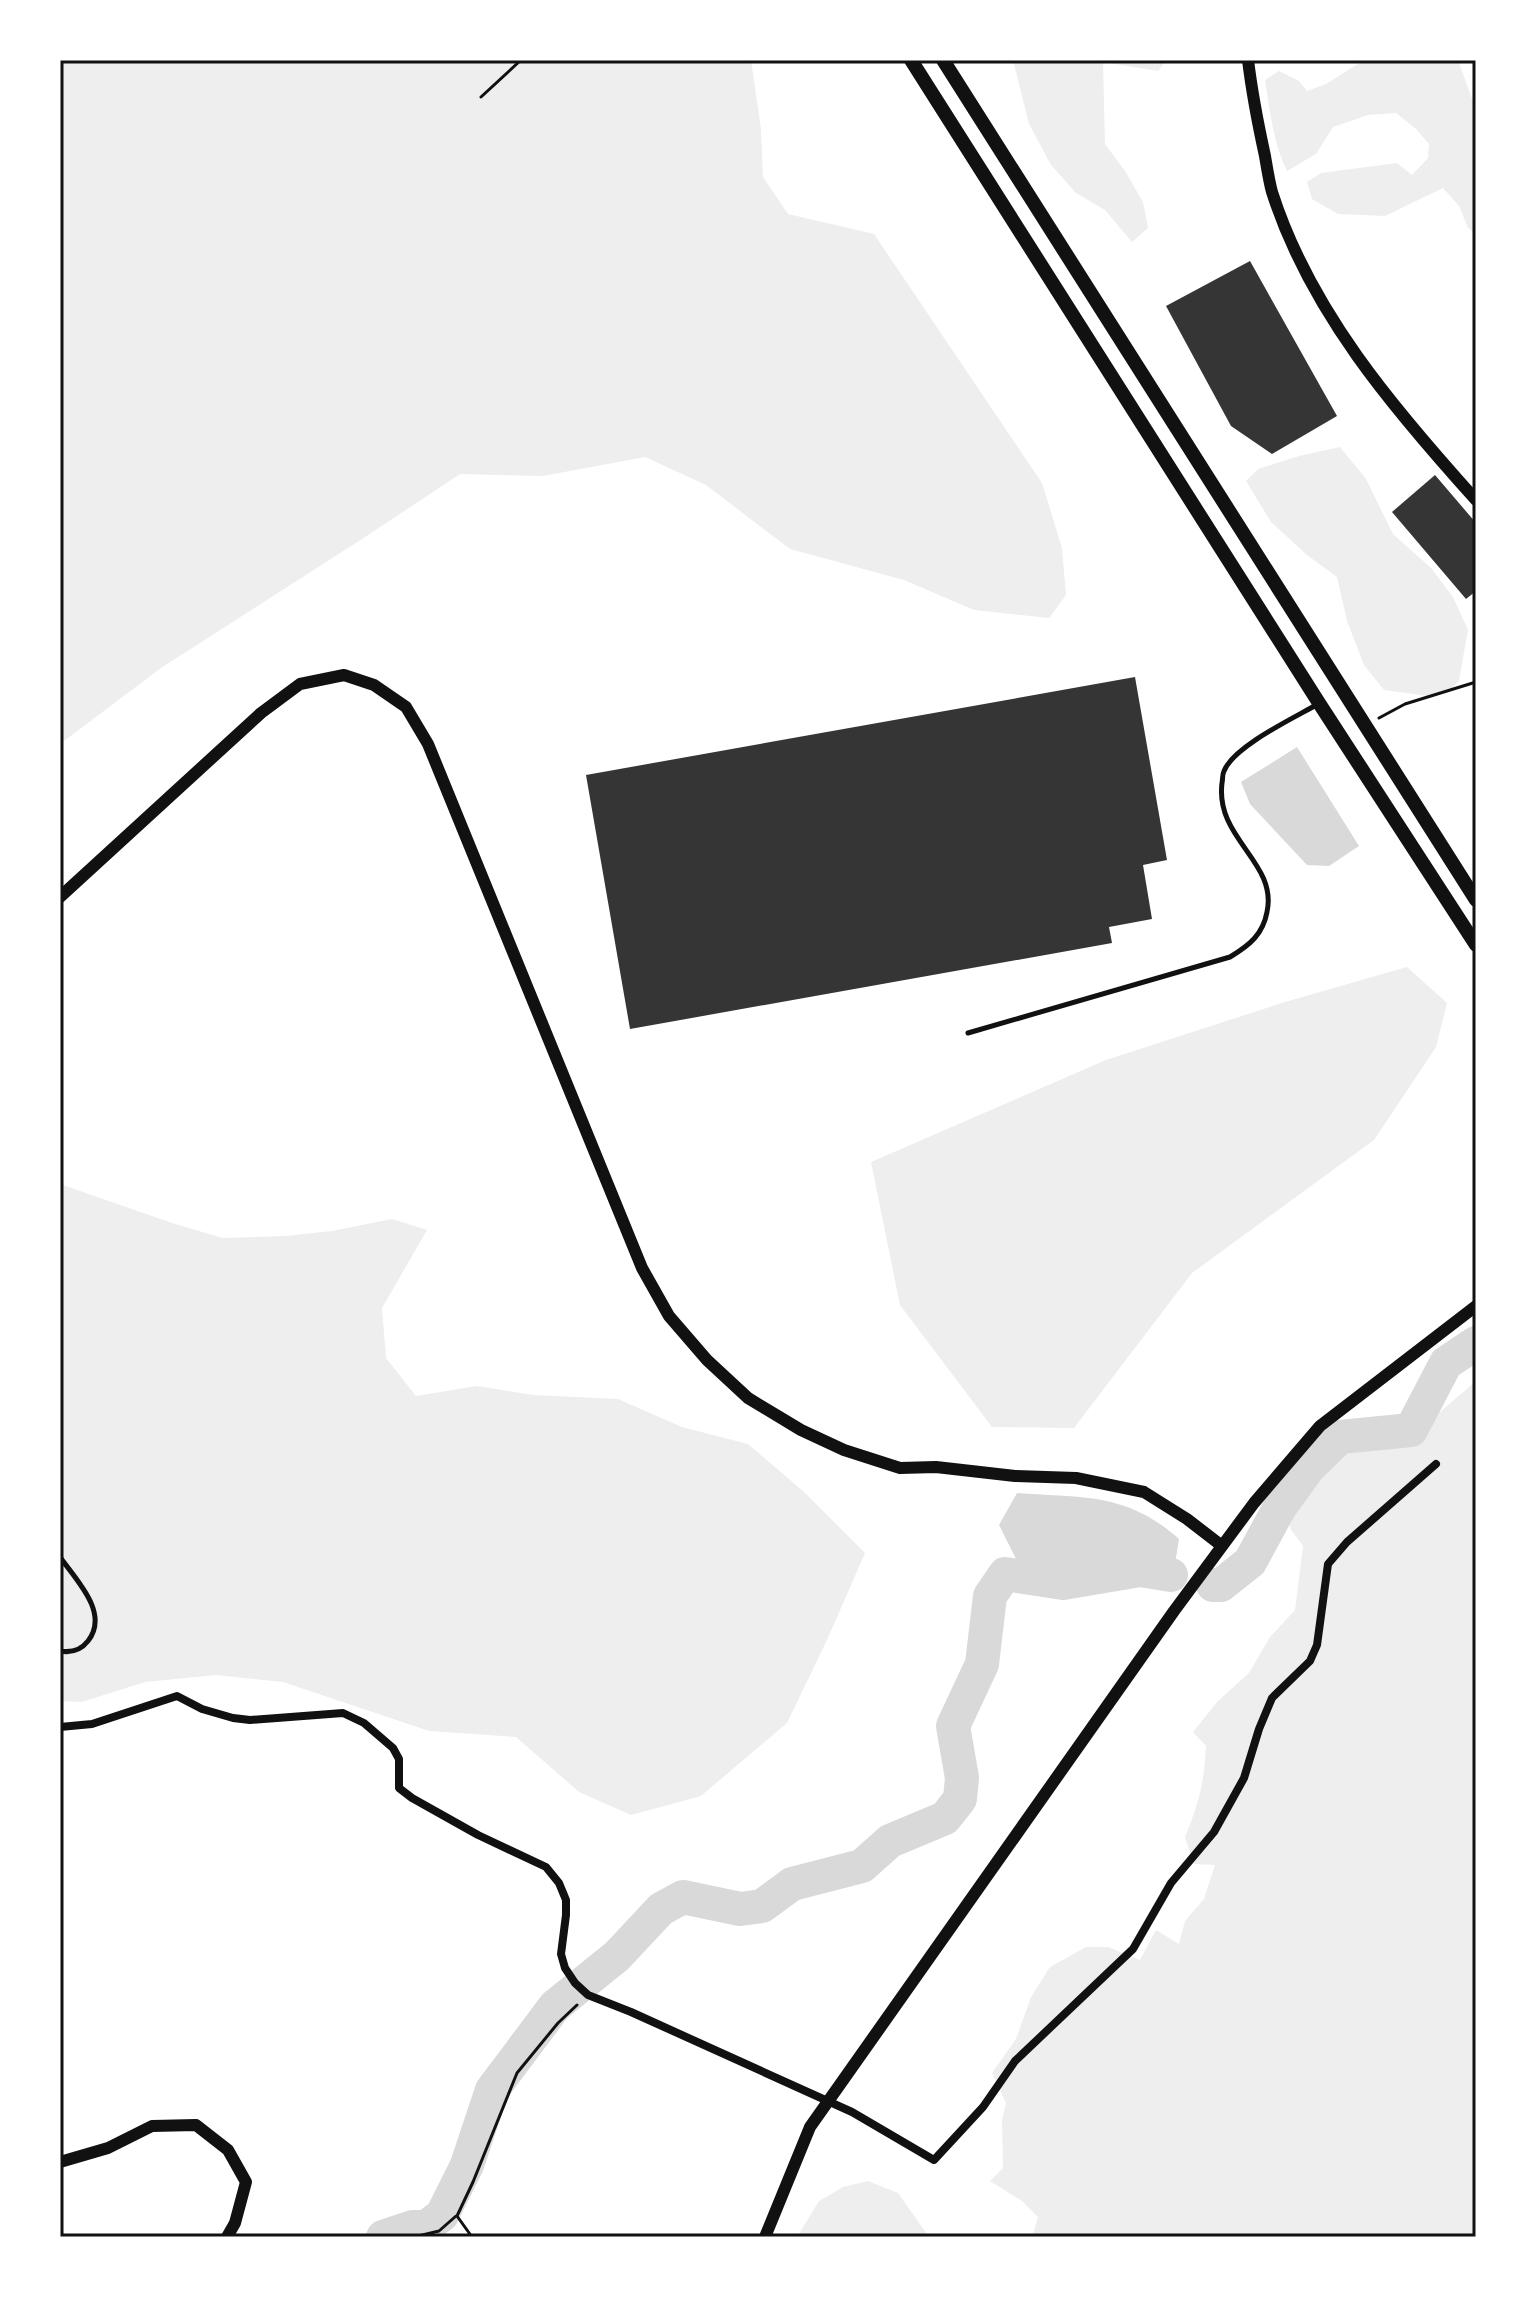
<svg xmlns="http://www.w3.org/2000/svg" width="1536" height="2297" viewBox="0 0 1536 2297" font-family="Ubuntu,sans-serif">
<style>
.green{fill:#eee}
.water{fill:#d9d9d9}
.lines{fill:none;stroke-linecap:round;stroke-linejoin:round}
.river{stroke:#d9d9d9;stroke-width:34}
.building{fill:#353535}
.path{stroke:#111;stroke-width:3}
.service{stroke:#111;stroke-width:5}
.minor{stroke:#111;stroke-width:8}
.tertiary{stroke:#111;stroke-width:12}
.primary{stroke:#111;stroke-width:14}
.neatline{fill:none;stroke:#111;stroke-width:3}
</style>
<rect width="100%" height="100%" fill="#fff"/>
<path class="green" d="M60,60H751L761,129L763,177L788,214L874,234L1042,483L1062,548L1066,595L1049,618L974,610L904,580L790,549L706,485L645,457L543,476L460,474L362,539L161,668L60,744Z
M1013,60H1166L1158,71L1103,62L1105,144L1125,171L1143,202L1148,228L1132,242L1105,210L1076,193L1051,165L1029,124Z
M1364,60H1458L1476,110V234L1468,228L1459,206L1443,188L1385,216L1338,214L1312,199L1307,182L1321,173L1397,163L1412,175L1428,158L1429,144L1416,129L1396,113L1368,115L1333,127L1316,154L1287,171C1273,142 1270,111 1265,80L1279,71L1299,81L1307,91L1326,84Z
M1340,447L1366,479L1393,534L1431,568L1453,597L1468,630L1459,680L1450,691L1428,696L1384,690L1364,665L1347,621L1337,577L1307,555L1271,522L1246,481L1258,469L1299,456Z
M1407,967L1447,1003L1436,1047L1374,1140L1192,1273L1074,1428L992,1427L900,1305L871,1162L1106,1060L1285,1002Z
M60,1184L175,1224L223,1238L285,1236L332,1231L392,1219L427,1230L382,1308L386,1358L416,1396L477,1386L533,1395L618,1399L682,1427L748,1444L803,1491L865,1553L827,1640L787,1723L701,1796L631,1815L579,1792L516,1737L429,1731L283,1682L216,1675L145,1682L82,1702L60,1701Z
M1476,1381V2237H1032L1038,2217L1022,2201L990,2181L1003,2168L1002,2120L1006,2103L992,2073L1016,2039L1031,1997L1050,1967L1086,1947H1108L1140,1960L1156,1930L1179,1944L1185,1921L1204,1899L1215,1865L1194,1864L1185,1837C1199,1803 1204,1783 1206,1746L1193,1732L1218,1701L1249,1673L1270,1637L1295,1610L1303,1546L1290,1528L1293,1493L1323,1457L1338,1443L1381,1442L1425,1425Z
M868,2181L898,2193L929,2237H797L819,2201L843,2187Z"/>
<path class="water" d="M1297,747L1359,846L1329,866L1307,865L1250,804L1241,782Z
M1017,1493C1083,1498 1126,1492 1179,1539L1175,1564L1138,1559L1056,1571L1018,1563L999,1525Z"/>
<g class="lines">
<path class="river" d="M1213,1585H1221L1250,1562L1280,1507L1309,1467L1340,1437L1411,1430L1446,1363L1476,1343
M383,2237L413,2227H426L442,2215L467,2165L492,2090L555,2006L617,1956L661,1909L683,1897L740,1909L762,1906L792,1884L862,1866L890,1841L945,1818L960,1799L962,1778L953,1726L982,1664L990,1596L1005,1574L1063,1583L1140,1570L1171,1575"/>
</g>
<path class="building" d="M1250,261L1337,416L1272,454L1231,426L1166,306Z
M1435,475L1476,523V591L1466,599L1392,512Z
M1135,677L1167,860L1143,865L1152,919L1109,927L1112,943L630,1029L586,775Z"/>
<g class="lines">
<path class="path" d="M481,97L521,60
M1379,718L1405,704L1476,682
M414,2237L439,2231L456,2216
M472,2237L457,2216L473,2182L517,2073L558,2023L577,2005"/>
<path class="service" d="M968,1033L1230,957C1250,945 1263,934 1267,912C1278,862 1215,839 1222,783C1223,779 1222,775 1224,771C1234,746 1294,718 1318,704
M60,1557C76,1580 110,1613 88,1641C81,1650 71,1653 60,1651"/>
<path class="minor" d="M60,1727L92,1724L177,1696L202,1709L233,1718L250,1720L343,1713L364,1723L393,1748L399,1759V1788L412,1798L478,1835L546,1867L559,1883L566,1900V1915L561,1954L565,1968L575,1983L588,1995L631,2012L852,2112L934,2160L983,2107L1015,2061L1133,1949L1171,1883L1214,1832L1244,1778L1259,1729L1272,1698L1310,1661L1317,1645L1328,1564L1347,1542L1436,1464"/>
<path class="tertiary" d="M1248,60C1252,93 1258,124 1265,156C1267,168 1269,181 1272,192C1310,311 1394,409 1476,500
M60,897L261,713L300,684L344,675L374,685L406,707L428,744L642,1268L669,1316L707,1360L748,1398L801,1430L844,1450L900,1468L936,1467L1015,1476L1076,1478L1144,1492L1187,1519L1222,1546
M60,2162L108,2148L152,2126L196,2125L228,2150L246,2182L235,2223L227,2237
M765,2237L810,2127L1174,1611L1254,1503L1320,1426L1476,1306"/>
<path class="primary" d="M911,60L1319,703L1476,945
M943,60L1476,900"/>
</g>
<rect width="1536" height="2297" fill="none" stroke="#ffffff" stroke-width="124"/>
<rect x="62" y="62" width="1412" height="2173" class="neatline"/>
</svg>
